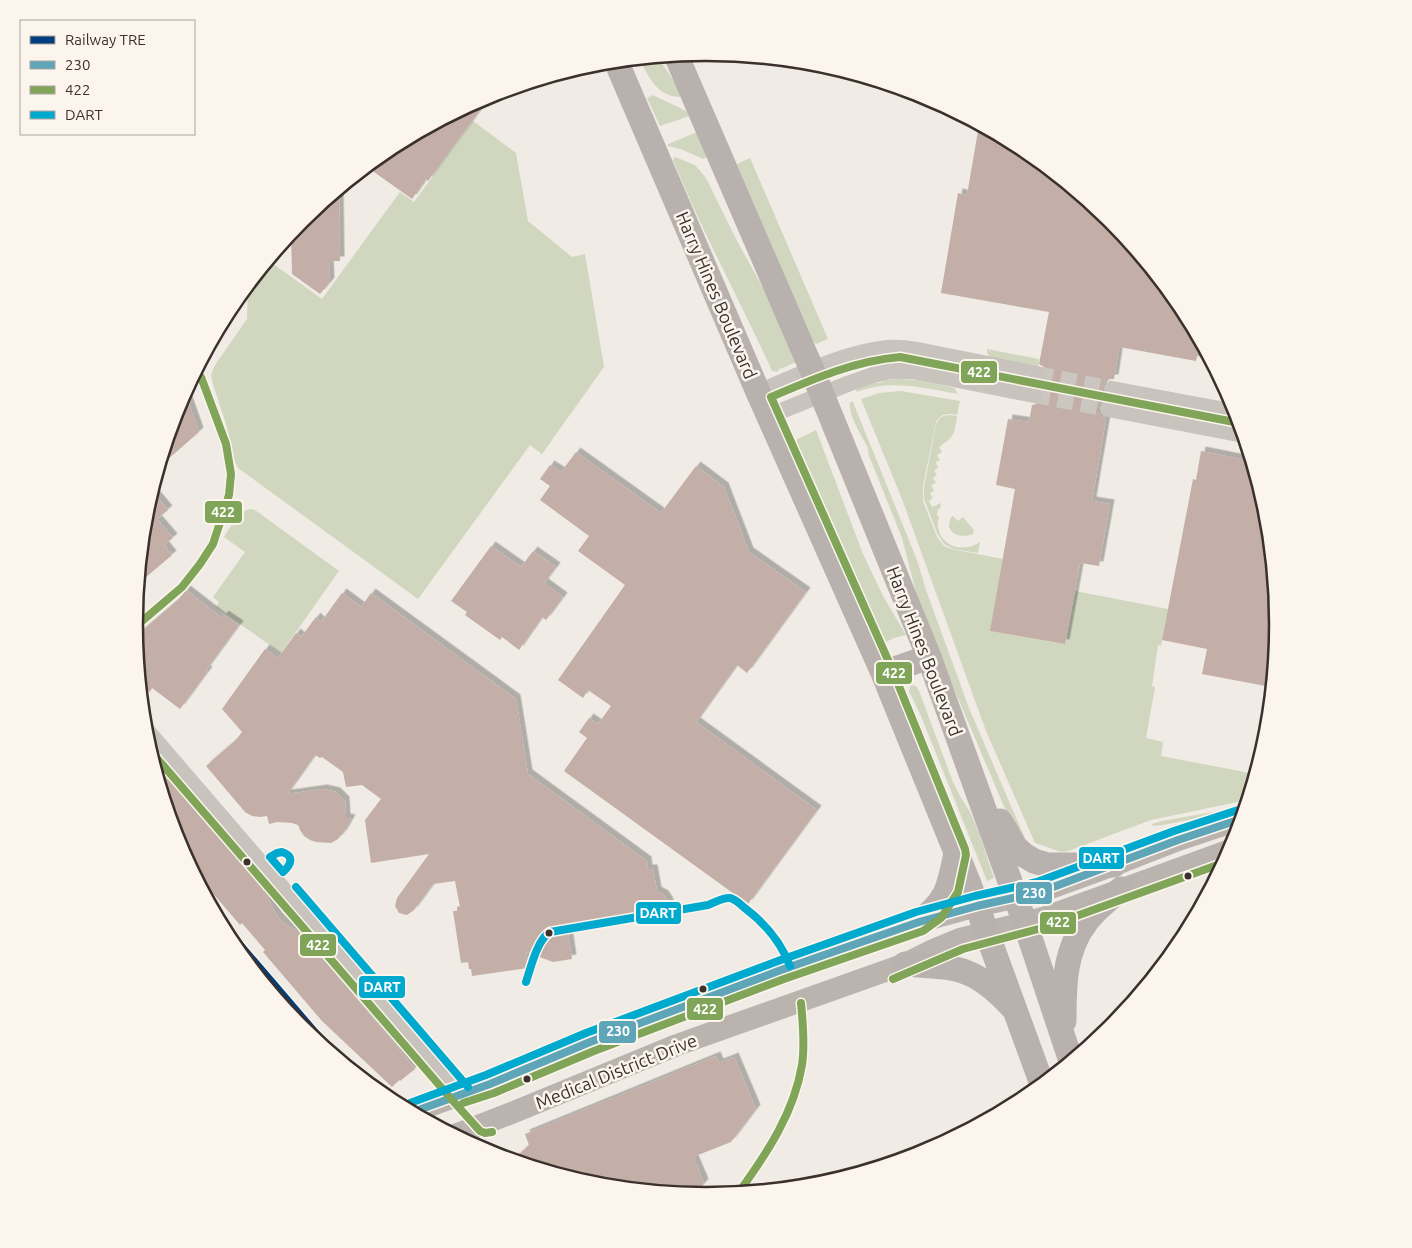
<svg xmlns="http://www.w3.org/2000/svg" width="1412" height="1248" viewBox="0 0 1412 1248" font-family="Ubuntu,sans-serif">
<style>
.green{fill:#d1d6bf}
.building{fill:#c3afa7;filter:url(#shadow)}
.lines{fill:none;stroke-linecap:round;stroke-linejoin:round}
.street-tunnel{stroke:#ccc6c0;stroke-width:16;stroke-dasharray:16 8;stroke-linecap:butt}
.street{stroke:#c9c3be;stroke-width:16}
.secondary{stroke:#bab3ae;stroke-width:22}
.primary{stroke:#b8b1ad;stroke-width:25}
.bus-1-casing{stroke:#fbf5ee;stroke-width:11}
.bus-2-casing{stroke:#fbf5ee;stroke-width:11}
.bus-3-casing{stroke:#fbf5ee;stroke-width:11}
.bus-1{stroke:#5fa5b8;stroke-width:8}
.bus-2{stroke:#81a558;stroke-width:8}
.bus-3{stroke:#00a9ce;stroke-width:8}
.rail-1-casing{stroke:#fbf5ee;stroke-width:12}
.rail-1{stroke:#003e7e;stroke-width:9}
.bus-dot{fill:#3b302b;stroke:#fbf5ee;stroke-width:2}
.labels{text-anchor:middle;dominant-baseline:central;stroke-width:5;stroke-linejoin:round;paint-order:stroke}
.street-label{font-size:18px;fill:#3b302b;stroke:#fbf5ee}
.rim{fill:none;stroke:#3b302b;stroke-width:2.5}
.line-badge{stroke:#fbf5ee;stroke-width:2}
.badge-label{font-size:14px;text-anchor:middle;font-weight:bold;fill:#fff}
</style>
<defs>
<filter id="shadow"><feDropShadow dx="4.5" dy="-4.5" stdDeviation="0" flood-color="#0004"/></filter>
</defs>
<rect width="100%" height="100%" fill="#f0ebe5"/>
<path class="green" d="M658,57L682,94L679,97C656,96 649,76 639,59Z
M653,95L686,111L690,116L660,126L647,98Z
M473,121L516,153L528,221L572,257L585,254L604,367L542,454L530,445L418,599L238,468L235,462L226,424L213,384L211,375L215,365L247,319L248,286L267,263H272L322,299L400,192L414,202Z
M697,132L707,157L703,159L683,150L668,146V144Z
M675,157L695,165L706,178L737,241L771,302L796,362L781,369L780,368L777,372L772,371C740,300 702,232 673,160Z
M750,158L828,339L816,344L811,338L737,164Z
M987,349L1039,359L1038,368L991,359L987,353Z
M888,360H913L957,368L962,369L963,372L962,373L890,364L859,369L849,372L847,368L853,366L854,368L861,366V365Z
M898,379L920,380L954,388L958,394C924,388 890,379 857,392L856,390L862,384L875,381L876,383L883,382V380Z
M901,391L960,401L957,415C948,413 941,413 936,422L923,486V501L937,537L944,546L951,549L1003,559L991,631L1065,644L1075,591L1168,609L1161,646L1158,645L1152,686L1155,687L1146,738L1163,742L1161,756L1255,774L1247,800L1151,820L1068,851L1061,852L1035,843L986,731L902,499L861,399L879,393Z
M850,402H853L917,560L926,590L969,708L1026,841L1014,830L926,623L916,592L902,538L868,453V448C862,436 848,416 850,402Z
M948,415L957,416C954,435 955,436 939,447L942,452L937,455L940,460L936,462L938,468L934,470L937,475L933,478L936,483L931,485L934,491L930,493L933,498L929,501L932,507L941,503L940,509H938L937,515L939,516C932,542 960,556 980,542L978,553L953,549L944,544L937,533L924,499V488L936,424L941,417Z
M816,430L863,554L883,596L906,635L894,638L882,644L794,441Z
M251,509L255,510L339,571L281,653L216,607L219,602L213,597L245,552L224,537C231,527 238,511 251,509Z
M953,516L958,521L963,517L974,530L973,534C967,537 954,537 950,529C948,526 950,521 951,517Z
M911,685L916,686L919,691L953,782L960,796L970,812L979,833L994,878L987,881L921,716L909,691Z
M1241,807H1245L1244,809L1233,812L1162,825L1153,826L1152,824L1162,821Z"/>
<path class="building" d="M491,95L428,181L426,179L412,199L367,167L389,149Z
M979,125L1024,149L1110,220L1181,307L1200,342L1196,361L1119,347L1114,379H1109L1105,382L1102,388L1103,393L1105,396L1110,399H1105L1101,402L1098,408V412L1101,416L1106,419L1092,501L1110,504L1099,566L1080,563L1065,644L990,631L1015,489L996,485L1008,419L1029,422L1032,405L1038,404L1042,401L1044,397L1043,391L1040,387L1036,385V384L1041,383L1044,381L1047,375V371L1044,367L1039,364L1049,312L941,293L958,193L967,195Z
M339,189L340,261H329L330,282L320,294L292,274L291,233L302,220Z
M185,392L199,432L159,467L178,405Z
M1201,451L1251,461L1267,513L1278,624L1271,687L1202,674L1207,649L1162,640L1193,479L1196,480Z
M576,452L661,513L696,466L724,487L749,552L806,592L747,673L737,665L696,722L817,810L748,904L564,771L587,738L579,732L589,718L598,724L611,706L588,690L583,698L558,680L625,585L578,551L589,536L540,500L550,486L540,479L550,465L561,472Z
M152,491L168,510L157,519L173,538L164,545L172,555L139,583L146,512Z
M491,546L521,567L533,551L556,567L544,583L563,597L546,620L542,617L519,650L502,637L500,640L465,615L467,612L451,601Z
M186,590L222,618L224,615L239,625L206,670L208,671L180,709L152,688L150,692L141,685L136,636L179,599Z
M342,593L361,607L371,593L516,699L528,774L647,861L648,869H653L657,891L664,895L668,901L669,904L666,911L659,914L652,913L567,926L572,959L553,962L526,952L528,968L472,976L471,969H469L468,962L461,963L453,911H457V907H460L455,881L433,884L414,910L407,915L399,913L395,906L397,898L429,854L371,863L365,820L381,799L362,785L346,787L343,772L322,757L320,758L315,755L287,794L323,789L336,792L345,801L346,818L351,819L343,833L338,839L331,843L316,842L310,840L304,836L300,830L298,825L292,823L277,822L269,824L267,816L260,817L252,816L245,812L206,766L236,740L242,732L222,709L265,649L278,658L296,633L301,637L316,617L321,622Z
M150,750L260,880L264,893L267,896L274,911L278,917L285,924L302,934L400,1050H399L415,1069L400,1081L399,1080L392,1087L322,1021L263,952L265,950L242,923L240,925L192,869L178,842Z
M716,1056L719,1063L734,1057L756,1109L731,1142L693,1157L704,1183L695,1194L594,1184L513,1160L529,1145L525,1134Z"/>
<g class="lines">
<path class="street-tunnel" d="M1037,374L1112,389
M1034,395L1108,409"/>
<path class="street" d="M1112,389L1236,412
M758,392C797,376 845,352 887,348C897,347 907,348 918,350L1037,374
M1108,409L1243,435
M769,416L850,383L873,375L891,371H913L1034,395
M145,728L460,1094"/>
<path class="secondary" d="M413,1112L490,1084L590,1042L781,970L919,922L977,906L1040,892L1114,865L1178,840L1241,819
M455,1135L514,1112L677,1045L905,964L931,951L960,939L1043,918L1230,850"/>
<path class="primary" d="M676,55L812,370L929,657L1025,923L1071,1061
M616,61L758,392L883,673L969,884L1042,1084
M883,673L929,657
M1000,821L1016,848L1024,855L1034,861L1047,865H1114
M919,922C948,900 949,887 956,853
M905,964C925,966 949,965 968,973C985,980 1000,994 1012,1007
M1064,1021C1064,986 1064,950 1087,921C1096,909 1109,899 1121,889"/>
<defs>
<path id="bus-1" d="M413,1112L490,1084L590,1042L781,970L919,922L977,906L1040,892L1178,840L1241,819"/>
<path id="bus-2" d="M141,622L182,587L200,564L213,544L229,495L231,474L226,444L201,377
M149,749L453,1101L480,1131L485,1133L492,1132
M893,979L963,949L1046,927L1223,863
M463,1103L494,1093L594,1051L784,979L923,931L941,918L958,892L966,855L965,849L892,669L771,397C813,379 854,361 900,357L1234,422
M739,1192C767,1153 794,1113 802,1065C805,1045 803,1023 801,1003"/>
<path id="bus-3" d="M282,852C295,856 291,865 283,872L270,857L277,853Z
M296,887L468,1087
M526,982C531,967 537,940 550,932L708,905C714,903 723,897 730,898C736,899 742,906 746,909C767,925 781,942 790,966
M410,1103L486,1075L586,1033L778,961L916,912L975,896L1037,882L1174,831L1238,810"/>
</defs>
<use href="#bus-1" class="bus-1-casing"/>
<use href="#bus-2" class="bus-2-casing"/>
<use href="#bus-3" class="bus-3-casing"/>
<use href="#bus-1" class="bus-1"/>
<use href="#bus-2" class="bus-2"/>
<use href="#bus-3" class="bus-3"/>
<defs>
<path id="rail-1" d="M222,925L331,1052"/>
</defs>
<use href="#rail-1" class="rail-1-casing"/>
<use href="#rail-1" class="rail-1"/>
</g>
<g class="bus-dot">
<circle cx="247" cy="862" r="4.5"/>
<circle cx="1188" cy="876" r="4.5"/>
<circle cx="549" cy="933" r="4.5"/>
<circle cx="703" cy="989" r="4.5"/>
<circle cx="527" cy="1079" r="4.5"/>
</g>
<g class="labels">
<g class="street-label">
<text transform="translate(717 295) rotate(67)">Harry Hines Boulevard</text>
<text transform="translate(925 651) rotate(69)">Harry Hines Boulevard</text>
<text transform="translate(616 1071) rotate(-22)">Medical District Drive</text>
</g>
</g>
<path d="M0 0H1412V1248H0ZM143 624a563 563 0 1 1 1126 0a563 563 0 1 1-1126 0Z" fill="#fbf5ee" fill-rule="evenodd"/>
<path class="rim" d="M143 624a563 563 0 1 1 1126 0a563 563 0 1 1-1126 0Z"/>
<g class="line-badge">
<rect x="960" y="360" width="38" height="24" rx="5" fill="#81a558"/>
<rect x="204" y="500" width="39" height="24" rx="5" fill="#81a558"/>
<rect x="875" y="661" width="38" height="24" rx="5" fill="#81a558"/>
<rect x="1078" y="846" width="47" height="24" rx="5" fill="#00a9ce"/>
<rect x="1015" y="881" width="38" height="24" rx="5" fill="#5fa5b8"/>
<rect x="635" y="901" width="47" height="24" rx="5" fill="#00a9ce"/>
<rect x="1039" y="911" width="38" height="24" rx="5" fill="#81a558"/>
<rect x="299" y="933" width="38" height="24" rx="5" fill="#81a558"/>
<rect x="358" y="975" width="48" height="24" rx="5" fill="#00a9ce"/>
<rect x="686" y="997" width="38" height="24" rx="5" fill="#81a558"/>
<rect x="598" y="1020" width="39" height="24" rx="5" fill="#5fa5b8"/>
</g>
<g class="badge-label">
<text x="979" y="377">422</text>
<text x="223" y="517">422</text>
<text x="894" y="678">422</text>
<text x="1101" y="863">DART</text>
<text x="1034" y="898">230</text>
<text x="658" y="918">DART</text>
<text x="1058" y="927">422</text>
<text x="318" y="950">422</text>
<text x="382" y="992">DART</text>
<text x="705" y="1014">422</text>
<text x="618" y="1036">230</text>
</g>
<rect x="20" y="20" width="175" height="115" fill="#fbf5ee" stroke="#aea6a0"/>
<rect x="30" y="36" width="25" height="8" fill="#003e7e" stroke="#aea6a0"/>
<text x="65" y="45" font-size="15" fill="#3b302b">Railway TRE</text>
<rect x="30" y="61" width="25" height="8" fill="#5fa5b8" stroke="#aea6a0"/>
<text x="65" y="70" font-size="15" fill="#3b302b">230</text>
<rect x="30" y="86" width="25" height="8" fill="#81a558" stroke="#aea6a0"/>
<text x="65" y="95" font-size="15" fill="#3b302b">422</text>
<rect x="30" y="111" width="25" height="8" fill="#00a9ce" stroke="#aea6a0"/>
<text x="65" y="120" font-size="15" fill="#3b302b">DART</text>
</svg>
